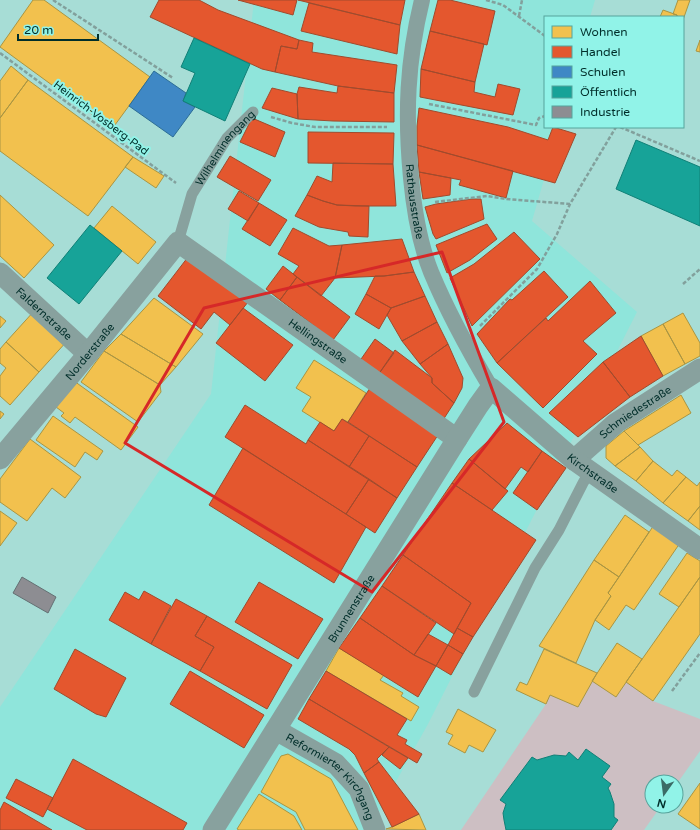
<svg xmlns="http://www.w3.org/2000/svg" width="700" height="830" viewBox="0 0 700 830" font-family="'Varela Round',sans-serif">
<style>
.built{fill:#8fe5db}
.green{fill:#cdbfc3}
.homes{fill:#f2c14e;stroke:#a99543}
.shops{fill:#e4572e;stroke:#a04b2d}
.schools{fill:#3f88c5;stroke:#2c6d96}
.public{fill:#17a398;stroke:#108077}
.industry{fill:#8d8d92;stroke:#637073}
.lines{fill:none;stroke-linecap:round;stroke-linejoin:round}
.path{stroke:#82a09c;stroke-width:2.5;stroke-dasharray:4 2;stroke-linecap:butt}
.service{stroke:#88a19e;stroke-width:11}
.pedestrian{stroke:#88a19e;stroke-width:16}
.minor{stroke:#88a19e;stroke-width:21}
.marked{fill:none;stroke:#d62828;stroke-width:3;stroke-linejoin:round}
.labels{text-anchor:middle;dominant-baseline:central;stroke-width:4;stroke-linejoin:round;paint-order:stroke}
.street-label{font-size:11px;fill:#002e2a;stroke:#91f3e8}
</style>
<rect width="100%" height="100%" fill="#a7ddd6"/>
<path class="built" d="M254,0H595L590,17H545V127H559L532,221L637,312L428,724L369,830H0V707L211,394Z"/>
<path class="green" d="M592,681L616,697L626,682L653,701L700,719V751L676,785V782H652V806H661L644,830H461L546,704L550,695L578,707Z"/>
<path class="homes" d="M33,0H44L150,77L112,129L0,47Z
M678,0H690L683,20V17H677V15L673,14Z
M663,10L677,15V17H660Z
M700,40V52L696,51Z
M11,66L28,80L0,118V81Z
M28,80L133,157L88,216L0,151V118Z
M133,157L164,176L156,188L125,167Z
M0,195L54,245L24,278L0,256Z
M112,206L156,242L138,264L94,228Z
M154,298L203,334L176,367L121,334Z
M35,310L68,340L39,372L6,342Z
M683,313L700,343V356L685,364L663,324Z
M0,316L6,321L0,328Z
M663,324L685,364L663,376L641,336Z
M121,334L176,367L160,385L104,351Z
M6,342L39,372L10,405L0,396V376L6,368L0,363V349Z
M104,351L160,385L161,392L138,422L81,382Z
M314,360L366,393L348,422L342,419L334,431L302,411L311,397L296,388Z
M74,381L138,427L121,450L75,417L70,423L61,416L64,413L56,407Z
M681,395L691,413L638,445L624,431Z
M0,411L4,414L0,419Z
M53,416L103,451L97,460L85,452L75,467L36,440Z
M624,431L640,447L615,466L606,458V446Z
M30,439L81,477L65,498L52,488L27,521L0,502V479Z
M640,447L653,461L636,481L615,466Z
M653,461L672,476L677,470L686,477L663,503L636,481Z
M686,477L697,486L700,482V506L688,521L663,503Z
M700,506V530L688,521Z
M0,511L17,523L0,546Z
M625,515L649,532L619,577L594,560Z
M654,525L680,543L634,610L626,605L609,630L595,620L611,596L608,593Z
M687,553L700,561V577L679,607L659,594Z
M594,560L619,577L608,593L611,596L595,620L576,663L539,646Z
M700,577V634L653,701L626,682Z
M617,643L642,659L616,697L592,681Z
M339,648L384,675L380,680L403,693L401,696L419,707L411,721L326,671Z
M544,649L597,673L578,707L550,695L546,704L516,690L520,682L527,685Z
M458,709L496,730L483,752L469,745L465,753L448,744L453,735L446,732Z
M288,754L331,779L358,830H305L296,812L261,792L281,756Z
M700,783V829L678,814Z
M259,794L294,816L302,830H239L237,829Z
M419,814L426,830L386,829L392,827Z"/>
<path class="shops" d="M159,0H199L218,10L299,40L297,49L281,46L275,72L262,69L150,17Z
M238,0H297L293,15Z
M298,0H405L400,25Z
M438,0H450L495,11L487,45L430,31Z
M309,3L400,25L397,54L301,31Z
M430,31L484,44L475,82L421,69Z
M299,40L313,43L312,52L397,65L394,93L338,86L275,72L281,46L297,49Z
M421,69L475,82L474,92L495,97L498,84L520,89L513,115L420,97Z
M338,86L394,93V122L333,121L298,119L297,94L299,87L337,93Z
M272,88L297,94L298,119L262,108Z
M419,108L508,127L548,140L553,127L576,134L555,183L417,145V126Z
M252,118L285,132L275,157L240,142Z
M308,132L394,133L393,164L308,163Z
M417,145L513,171L506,198L459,185L461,180L419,172Z
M230,156L271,180L258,201L217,177Z
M333,163L393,164L396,206H355L337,205L323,201L307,195L317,176L332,182Z
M419,172L451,178L450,195L423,199Z
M239,191L259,203L248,221L228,209Z
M307,195L323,201L337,205L369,206L368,237L349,236L348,232L319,227L295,216Z
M472,199H481L484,219L436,239L433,234L425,207L436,204Z
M259,203L287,220L270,246L242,229Z
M487,224L497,239L470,260L447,273L436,245Z
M293,228L329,246L342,245L335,278L321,296L293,274L299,266L278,254Z
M514,232L540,259L472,326L450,278L474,264Z
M402,239L414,272L384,276L335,278L342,245Z
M188,257L248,302L230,325L214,312L201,329L158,296Z
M283,266L297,277L280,300L266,289Z
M544,271L568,297L497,363L477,334L510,299L512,300Z
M414,272L425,296L391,308L366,294L375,276H384Z
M297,277L350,317L333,340L280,300Z
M590,281L616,313L583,341L597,354L543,408L497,363L546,318L548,321Z
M366,294L391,308L379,329L355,314Z
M425,296L437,322L402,341L387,315L391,308Z
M243,308L293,345L265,381L216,343Z
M437,322L448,344L420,364L402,341Z
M641,336L663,376L630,397L603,362Z
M375,339L394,353L378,375L359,362Z
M448,344L463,378L462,388L454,403L432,383V378L420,364Z
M395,350L432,378V383L454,403L443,420L378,375Z
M603,362L630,397L578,437L549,413Z
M370,388L440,432L417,467L348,422Z
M245,405L306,444L308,440L369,479L346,514L225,437Z
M342,419L369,436L349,467L308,440L320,422L334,431Z
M507,423L542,451L528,472L521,467L505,489L469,459Z
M369,436L417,467L397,498L349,467Z
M243,448L366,527L334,583L209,505Z
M542,451L566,468L537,510L513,493Z
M469,459L508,491L492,510L452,483Z
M369,479L397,498L375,533L346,514Z
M452,483L536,540L473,637L457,628L471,603L403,555Z
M403,555L471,603L454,634L382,586Z
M259,582L323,619L298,659L235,622Z
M382,586L436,623L414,655L360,618Z
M144,591L171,606L151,644L109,620L125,592L139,600Z
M176,599L207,616L195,636L214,647L200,671L151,644Z
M207,616L292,665L267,709L200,671L214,647L195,636Z
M360,618L414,655L436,666L418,697L339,648Z
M457,628L473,637L463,654L448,645Z
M428,634L448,645L436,666L414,655Z
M448,645L463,654L451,675L436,666Z
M75,649L126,678L106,717L96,714L54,689Z
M190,671L264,715L244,748L170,704Z
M326,671L407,719L397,735L407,740L405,744L422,754L417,763L309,699Z
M309,699L389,747L377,759L379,762L364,773L355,755L349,749L298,719Z
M389,747L408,758L400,769L382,755Z
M73,759L187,823L183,830H87L47,809Z
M379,762L419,814L392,827L364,773Z
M16,779L53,798L43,817L6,798Z
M4,802L52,830H0V810Z"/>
<path class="schools" d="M154,71L186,93L183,101L195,107L173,137L129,106Z"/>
<path class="public" d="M194,38L250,64L225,121L183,101L195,73L181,67Z
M636,140L700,167V226L616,189Z
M90,225L122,251L79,304L47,278Z
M586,749L610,766L602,777L611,784L608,788L610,792L614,804V817L618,820L611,830H506L504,820L503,813L506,804L500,800L532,757L537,760L554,755L566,756L569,752L578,760Z"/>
<path class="industry" d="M22,577L56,597L48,613L13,593Z"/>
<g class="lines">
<path class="path" d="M53,0L173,78
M486,0L503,5L545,36
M519,16L522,0
M0,53L176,183
M429,104L536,125L539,118L545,116
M271,117L292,123L315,127H387
M620,127L700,161
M435,202L487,196L506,199L570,204
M683,284L700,269
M480,326L537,269L557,234L570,204L616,127
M672,691L700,653"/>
<g class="service">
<path id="s1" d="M178,242L192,194L227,138L253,112"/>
<path d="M474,692L535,568L559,530L583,483L590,471"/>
</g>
<path class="pedestrian" id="s2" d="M422,0C407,61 405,115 411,178C414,210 419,242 431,272C448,313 469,351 491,388"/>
<g class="minor">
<path id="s3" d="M0,273L88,354"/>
<path id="s4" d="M0,459L88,354L178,242L457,439"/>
<path id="s5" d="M574,460L616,423L700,369"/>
<path id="s6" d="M276,730L336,764L359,789L375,830"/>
<path id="s7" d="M213,830L457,439L478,406L491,388L574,460L700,549"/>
</g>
</g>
<path class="marked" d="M442,252L504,422L372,592L125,443L204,308Z"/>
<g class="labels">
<g class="street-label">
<text transform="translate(101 118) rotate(37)">Heinrich-Vosberg-Pad</text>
<text stroke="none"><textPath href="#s1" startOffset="107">Wilhelminengang</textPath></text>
<text stroke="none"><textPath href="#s2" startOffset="203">Rathausstraße</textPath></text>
<text stroke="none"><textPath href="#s3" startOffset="60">Faldernstraße</textPath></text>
<text stroke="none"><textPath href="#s4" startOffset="452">Hellingstraße</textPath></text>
<text stroke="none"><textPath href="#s4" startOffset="140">Norderstraße</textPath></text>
<text stroke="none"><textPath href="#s5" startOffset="78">Schmiedestraße</textPath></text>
<text stroke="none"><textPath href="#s7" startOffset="655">Kirchstraße</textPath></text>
<text stroke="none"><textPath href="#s7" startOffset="261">Brunnenstraße</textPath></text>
<text stroke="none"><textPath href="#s6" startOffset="74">Reformierter Kirchgang</textPath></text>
</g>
</g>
<rect x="544" y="16" width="140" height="112" fill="#91f3e8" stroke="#57a49c"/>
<rect x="552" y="26" width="20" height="12" fill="#f2c14e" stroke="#57a49c"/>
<text x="580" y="36" font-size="12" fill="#002e2a">Wohnen</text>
<rect x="552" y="46" width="20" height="12" fill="#e4572e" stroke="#57a49c"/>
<text x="580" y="56" font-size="12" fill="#002e2a">Handel</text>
<rect x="552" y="66" width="20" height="12" fill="#3f88c5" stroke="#57a49c"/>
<text x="580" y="76" font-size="12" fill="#002e2a">Schulen</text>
<rect x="552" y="86" width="20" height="12" fill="#17a398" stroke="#57a49c"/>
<text x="580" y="96" font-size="12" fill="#002e2a">Öffentlich</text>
<rect x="552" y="106" width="20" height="12" fill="#8d8d92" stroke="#57a49c"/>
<text x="580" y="116" font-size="12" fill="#002e2a">Industrie</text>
<g transform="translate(664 794) rotate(194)"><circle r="19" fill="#91f3e8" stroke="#57a49c"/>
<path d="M0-3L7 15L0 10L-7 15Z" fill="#3a6b66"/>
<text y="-6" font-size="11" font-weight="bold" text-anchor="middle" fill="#002e2a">N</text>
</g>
<path d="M18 34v6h80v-6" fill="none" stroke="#002e2a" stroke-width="2"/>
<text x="24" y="34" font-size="12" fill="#002e2a" stroke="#91f3e8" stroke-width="3" paint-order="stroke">20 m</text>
</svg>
